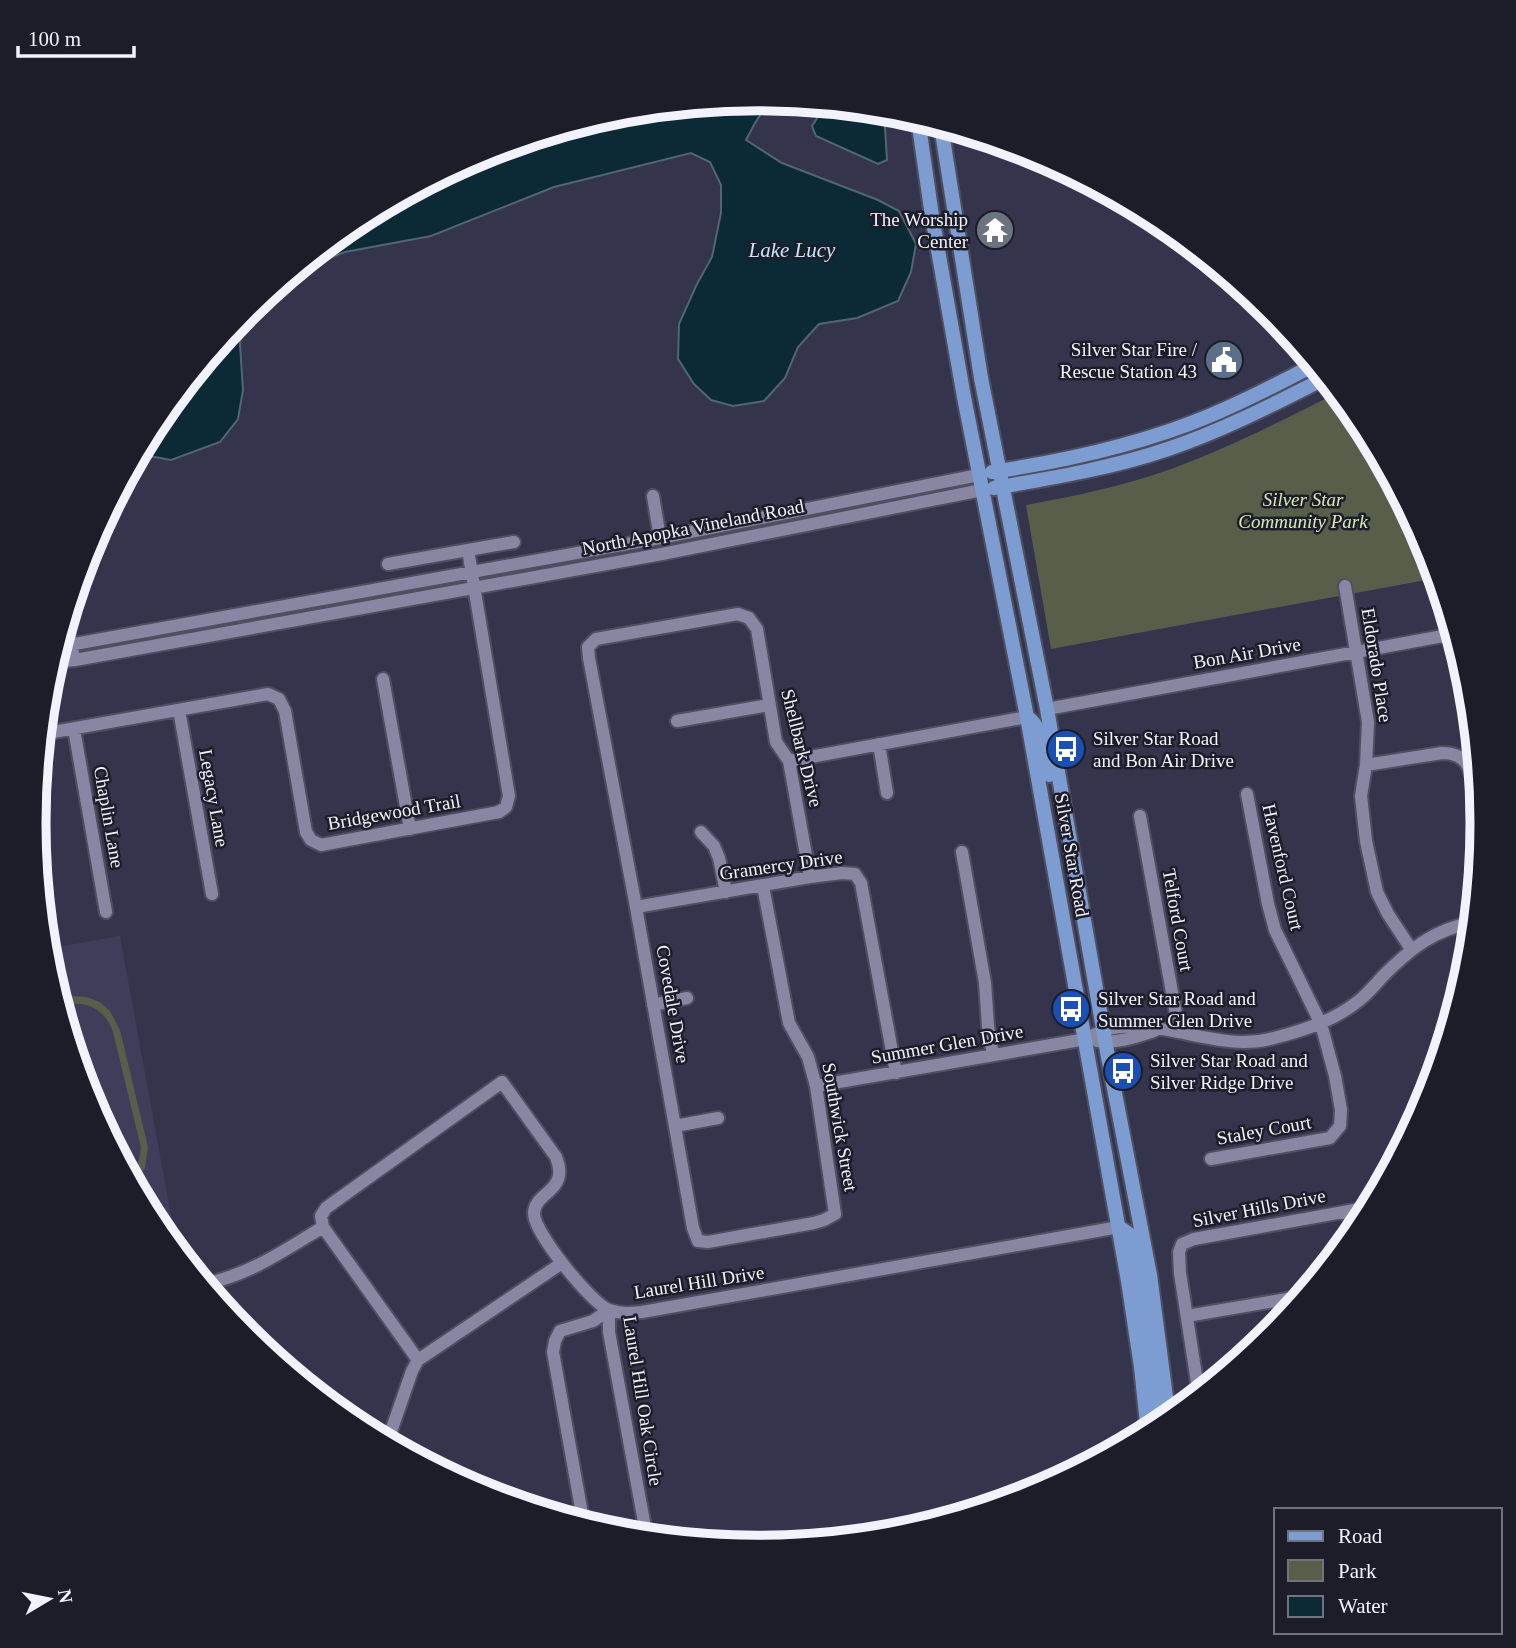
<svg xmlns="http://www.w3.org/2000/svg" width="1516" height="1648" viewBox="0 0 1516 1648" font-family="Georgia,serif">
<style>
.built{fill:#3e3e5b}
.green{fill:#575e4a}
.water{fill:#0b2a36;stroke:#506672;stroke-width:2}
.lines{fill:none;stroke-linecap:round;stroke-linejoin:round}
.minor-casing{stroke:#4f4f62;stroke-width:16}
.major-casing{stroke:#4f4f62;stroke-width:18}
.minor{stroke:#8787a4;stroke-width:12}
.major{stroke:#7c9cd2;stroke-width:14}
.labels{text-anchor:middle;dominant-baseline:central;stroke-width:5;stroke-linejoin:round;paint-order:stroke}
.poi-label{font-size:19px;fill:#f2f2ff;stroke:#1c1d28;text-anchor:start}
.park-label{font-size:19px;font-style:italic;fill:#d6eab5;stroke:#1c1d28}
.street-label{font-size:19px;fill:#f2f2ff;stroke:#1c1d28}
.water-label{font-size:21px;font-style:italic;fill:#c5e8f9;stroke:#1c1d28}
.rim{fill:none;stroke:#f2f2ff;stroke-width:9}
</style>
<rect width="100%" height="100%" fill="#34344c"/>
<path class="built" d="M120,936L178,1254L155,1226L88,1101L47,965L46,949Z"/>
<path class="green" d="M1337,393L1361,422L1428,547L1437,578L1051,649L1026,505C1075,496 1124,486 1171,469C1229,448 1283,420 1337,393Z
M72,996L86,997L100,1002L110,1011L120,1030L148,1147L145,1168L133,1185L129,1178L138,1165L141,1148L113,1032C105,1008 83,998 60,1007L58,1000Z"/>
<path class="water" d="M758,99L770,100L755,123L746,140L782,163L878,200L899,211L916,244L911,272L898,301L857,318L819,324L798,347L785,378L764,401L733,406L711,400L694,384L678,359L679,324L697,284L712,257L721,213V185L710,162L691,153L554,187L431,236L345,252L292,273L356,221L481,154L617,113Z
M825,106L884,112L887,160L878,164L816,136L812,126Z
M242,316L240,345L243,390L238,419L220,442L171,460L138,454L156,421Z"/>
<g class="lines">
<defs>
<path id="minor" d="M653,496L660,538
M388,564L514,542
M1345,586L1368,722L1366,765L1361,796L1366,841L1377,892L1388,914L1411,949
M66,619L73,653
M58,647L660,538L979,475
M53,662L75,660L662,554L982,490
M383,679L410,829
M1047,709L1454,634
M179,710L212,894
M677,721L769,705
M74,729L106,912
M42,734L268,694L279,699L285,711L306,832L311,840L321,845L499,812L506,807L509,796L468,550
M879,744L887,793
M789,761L1027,717
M1366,765L1442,753C1451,753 1460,755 1466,763C1474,774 1479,813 1482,828
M1140,816L1179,1031
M701,832L714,846L719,858L726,892
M962,852L985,983L988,1026L993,1055
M763,886L789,1023L808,1057L816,1086L835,1214L824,1220L814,1223L708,1242L698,1241L693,1228L636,907L589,658L588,647L596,639L738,614L749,618L757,629L776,742L789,761L810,877
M636,907L810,877L842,873L855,874L861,883L896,1073
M653,1005L687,998
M1097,1041C1117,1044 1136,1037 1154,1031
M816,1086L1086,1039C1092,1036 1099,1032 1105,1030C1162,1015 1217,1054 1274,1038C1305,1030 1336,1020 1361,999C1369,992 1376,984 1383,976C1411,948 1434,930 1473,922
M675,1126L718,1118
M1211,1159L1330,1138L1340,1126L1341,1110L1335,1076L1321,1024L1275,930L1268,904L1247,794
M1349,1211L1353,1235
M203,1284C248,1276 285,1250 323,1227
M609,1310V1332L647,1538
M1187,1316L1304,1296
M418,1360L323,1227L321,1216L326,1208L502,1082L556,1157C570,1192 535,1191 534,1213C533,1232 592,1304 609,1310C620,1314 631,1313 642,1312L1119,1227
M1199,1395L1180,1273L1179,1252L1182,1244L1194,1239L1371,1207
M387,1443L412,1371L418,1360L562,1263
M584,1525L553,1352L555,1341L560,1331L593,1321L609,1310"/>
<path id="major" d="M918,119L932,216L964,397L1027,717L1128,1281L1141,1367L1148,1433
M941,126L981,378L1047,709L1108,1057L1150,1275L1169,1420
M992,472C1065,461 1140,445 1209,416C1245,401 1280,383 1314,365
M994,488C1052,478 1112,468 1168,449C1222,431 1274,404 1325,378
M1030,719C1045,733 1045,756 1049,775
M1119,1227L1129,1234L1134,1241L1149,1338L1157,1349
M1140,1343L1150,1361L1158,1428"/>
</defs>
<use href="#minor" class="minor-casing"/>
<use href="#major" class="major-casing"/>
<use href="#minor" class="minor"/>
<use href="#major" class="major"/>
</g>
<defs>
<symbol id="temple-disc" viewBox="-11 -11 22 22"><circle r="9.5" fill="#6b7280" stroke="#1c1d28"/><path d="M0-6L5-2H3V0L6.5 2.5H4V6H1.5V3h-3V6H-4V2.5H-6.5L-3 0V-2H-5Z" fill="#fff"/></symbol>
<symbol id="civic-disc" viewBox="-11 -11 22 22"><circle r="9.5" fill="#5c6f8a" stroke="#1c1d28"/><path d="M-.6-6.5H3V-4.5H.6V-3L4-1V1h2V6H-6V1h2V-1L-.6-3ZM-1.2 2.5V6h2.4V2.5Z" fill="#fff"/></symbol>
<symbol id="bus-disc" viewBox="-11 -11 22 22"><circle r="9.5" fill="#1a4fb4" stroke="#1c1d28"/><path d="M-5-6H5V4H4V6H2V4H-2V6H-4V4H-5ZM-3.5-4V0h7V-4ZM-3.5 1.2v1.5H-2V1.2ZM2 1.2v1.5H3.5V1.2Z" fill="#fff"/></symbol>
</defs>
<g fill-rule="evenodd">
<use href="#temple-disc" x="973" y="208" width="44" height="44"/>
<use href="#civic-disc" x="1202" y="338" width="44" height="44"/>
<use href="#bus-disc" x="1044" y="727" width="44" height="44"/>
<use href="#bus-disc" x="1049" y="987" width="44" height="44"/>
<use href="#bus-disc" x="1101" y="1049" width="44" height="44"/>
</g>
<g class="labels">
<g class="poi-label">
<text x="968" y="219" text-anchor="end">The Worship<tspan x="968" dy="22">Center</tspan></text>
<text x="1197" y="349" text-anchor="end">Silver Star Fire /<tspan x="1197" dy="22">Rescue Station 43</tspan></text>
<text x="1093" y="738">Silver Star Road<tspan x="1093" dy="22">and Bon Air Drive</tspan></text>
<text x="1098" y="998">Silver Star Road and<tspan x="1098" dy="22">Summer Glen Drive</tspan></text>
<text x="1150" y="1060">Silver Star Road and<tspan x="1150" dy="22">Silver Ridge Drive</tspan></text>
</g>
<g class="park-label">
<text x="1303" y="499">Silver Star<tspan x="1303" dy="22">Community Park</tspan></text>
</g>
<g class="street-label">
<text transform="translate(693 527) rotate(-11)">North Apopka Vineland Road</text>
<text transform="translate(1247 653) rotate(-10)">Bon Air Drive</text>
<text transform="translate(1377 665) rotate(81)">Eldorado Place</text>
<text transform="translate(802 748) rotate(76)">Shellbark Drive</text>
<text transform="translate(214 798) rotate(80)">Legacy Lane</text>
<text transform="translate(394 812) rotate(-10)">Bridgewood Trail</text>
<text transform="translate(109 817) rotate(80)">Chaplin Lane</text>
<text transform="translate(1072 855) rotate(80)">Silver Star Road</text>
<text transform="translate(781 865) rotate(-8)">Gramercy Drive</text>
<text transform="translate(1283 867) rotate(77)">Havenford Court</text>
<text transform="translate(1178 920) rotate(80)">Telford Court</text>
<text transform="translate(673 1004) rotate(80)">Covedale Drive</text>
<text transform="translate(947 1044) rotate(-10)">Summer Glen Drive</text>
<text transform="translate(840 1127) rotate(80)">Southwick Street</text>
<text transform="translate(1264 1130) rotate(-10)">Staley Court</text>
<text transform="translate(1259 1208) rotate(-11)">Silver Hills Drive</text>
<text transform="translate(699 1282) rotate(-9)">Laurel Hill Drive</text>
<text transform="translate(643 1401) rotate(81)">Laurel Hill Oak Circle</text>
</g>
<g class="water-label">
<text x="792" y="250">Lake Lucy</text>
</g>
</g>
<path d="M0 0H1516V1648H0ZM46 823a712 712 0 1 1 1424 0a712 712 0 1 1-1424 0Z" fill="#1c1d28" fill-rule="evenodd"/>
<path class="rim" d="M46 823a712 712 0 1 1 1424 0a712 712 0 1 1-1424 0Z"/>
<rect x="1274" y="1508" width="228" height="126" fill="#1c1d28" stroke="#72727e" stroke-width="2"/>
<rect x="1288" y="1531" width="35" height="10" fill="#7c9cd2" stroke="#72727e" stroke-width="2"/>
<text x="1338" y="1543" font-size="21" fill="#f2f2ff">Road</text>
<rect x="1288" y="1560" width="35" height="21" fill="#575e4a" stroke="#72727e" stroke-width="2"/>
<text x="1338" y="1578" font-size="21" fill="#f2f2ff">Park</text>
<rect x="1288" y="1596" width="35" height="21" fill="#0b2a36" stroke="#72727e" stroke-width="2"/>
<text x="1338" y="1613" font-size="21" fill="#f2f2ff">Water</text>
<g transform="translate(49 1599) rotate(80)" stroke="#1c1d28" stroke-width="5" paint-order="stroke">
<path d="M0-5L12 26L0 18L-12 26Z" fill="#f2f2ff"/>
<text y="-10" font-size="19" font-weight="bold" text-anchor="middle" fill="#f2f2ff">N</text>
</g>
<path d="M18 46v10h116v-10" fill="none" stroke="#f2f2ff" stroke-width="3.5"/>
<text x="28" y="46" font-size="21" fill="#f2f2ff" stroke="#1c1d28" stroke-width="5" paint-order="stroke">100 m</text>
</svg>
